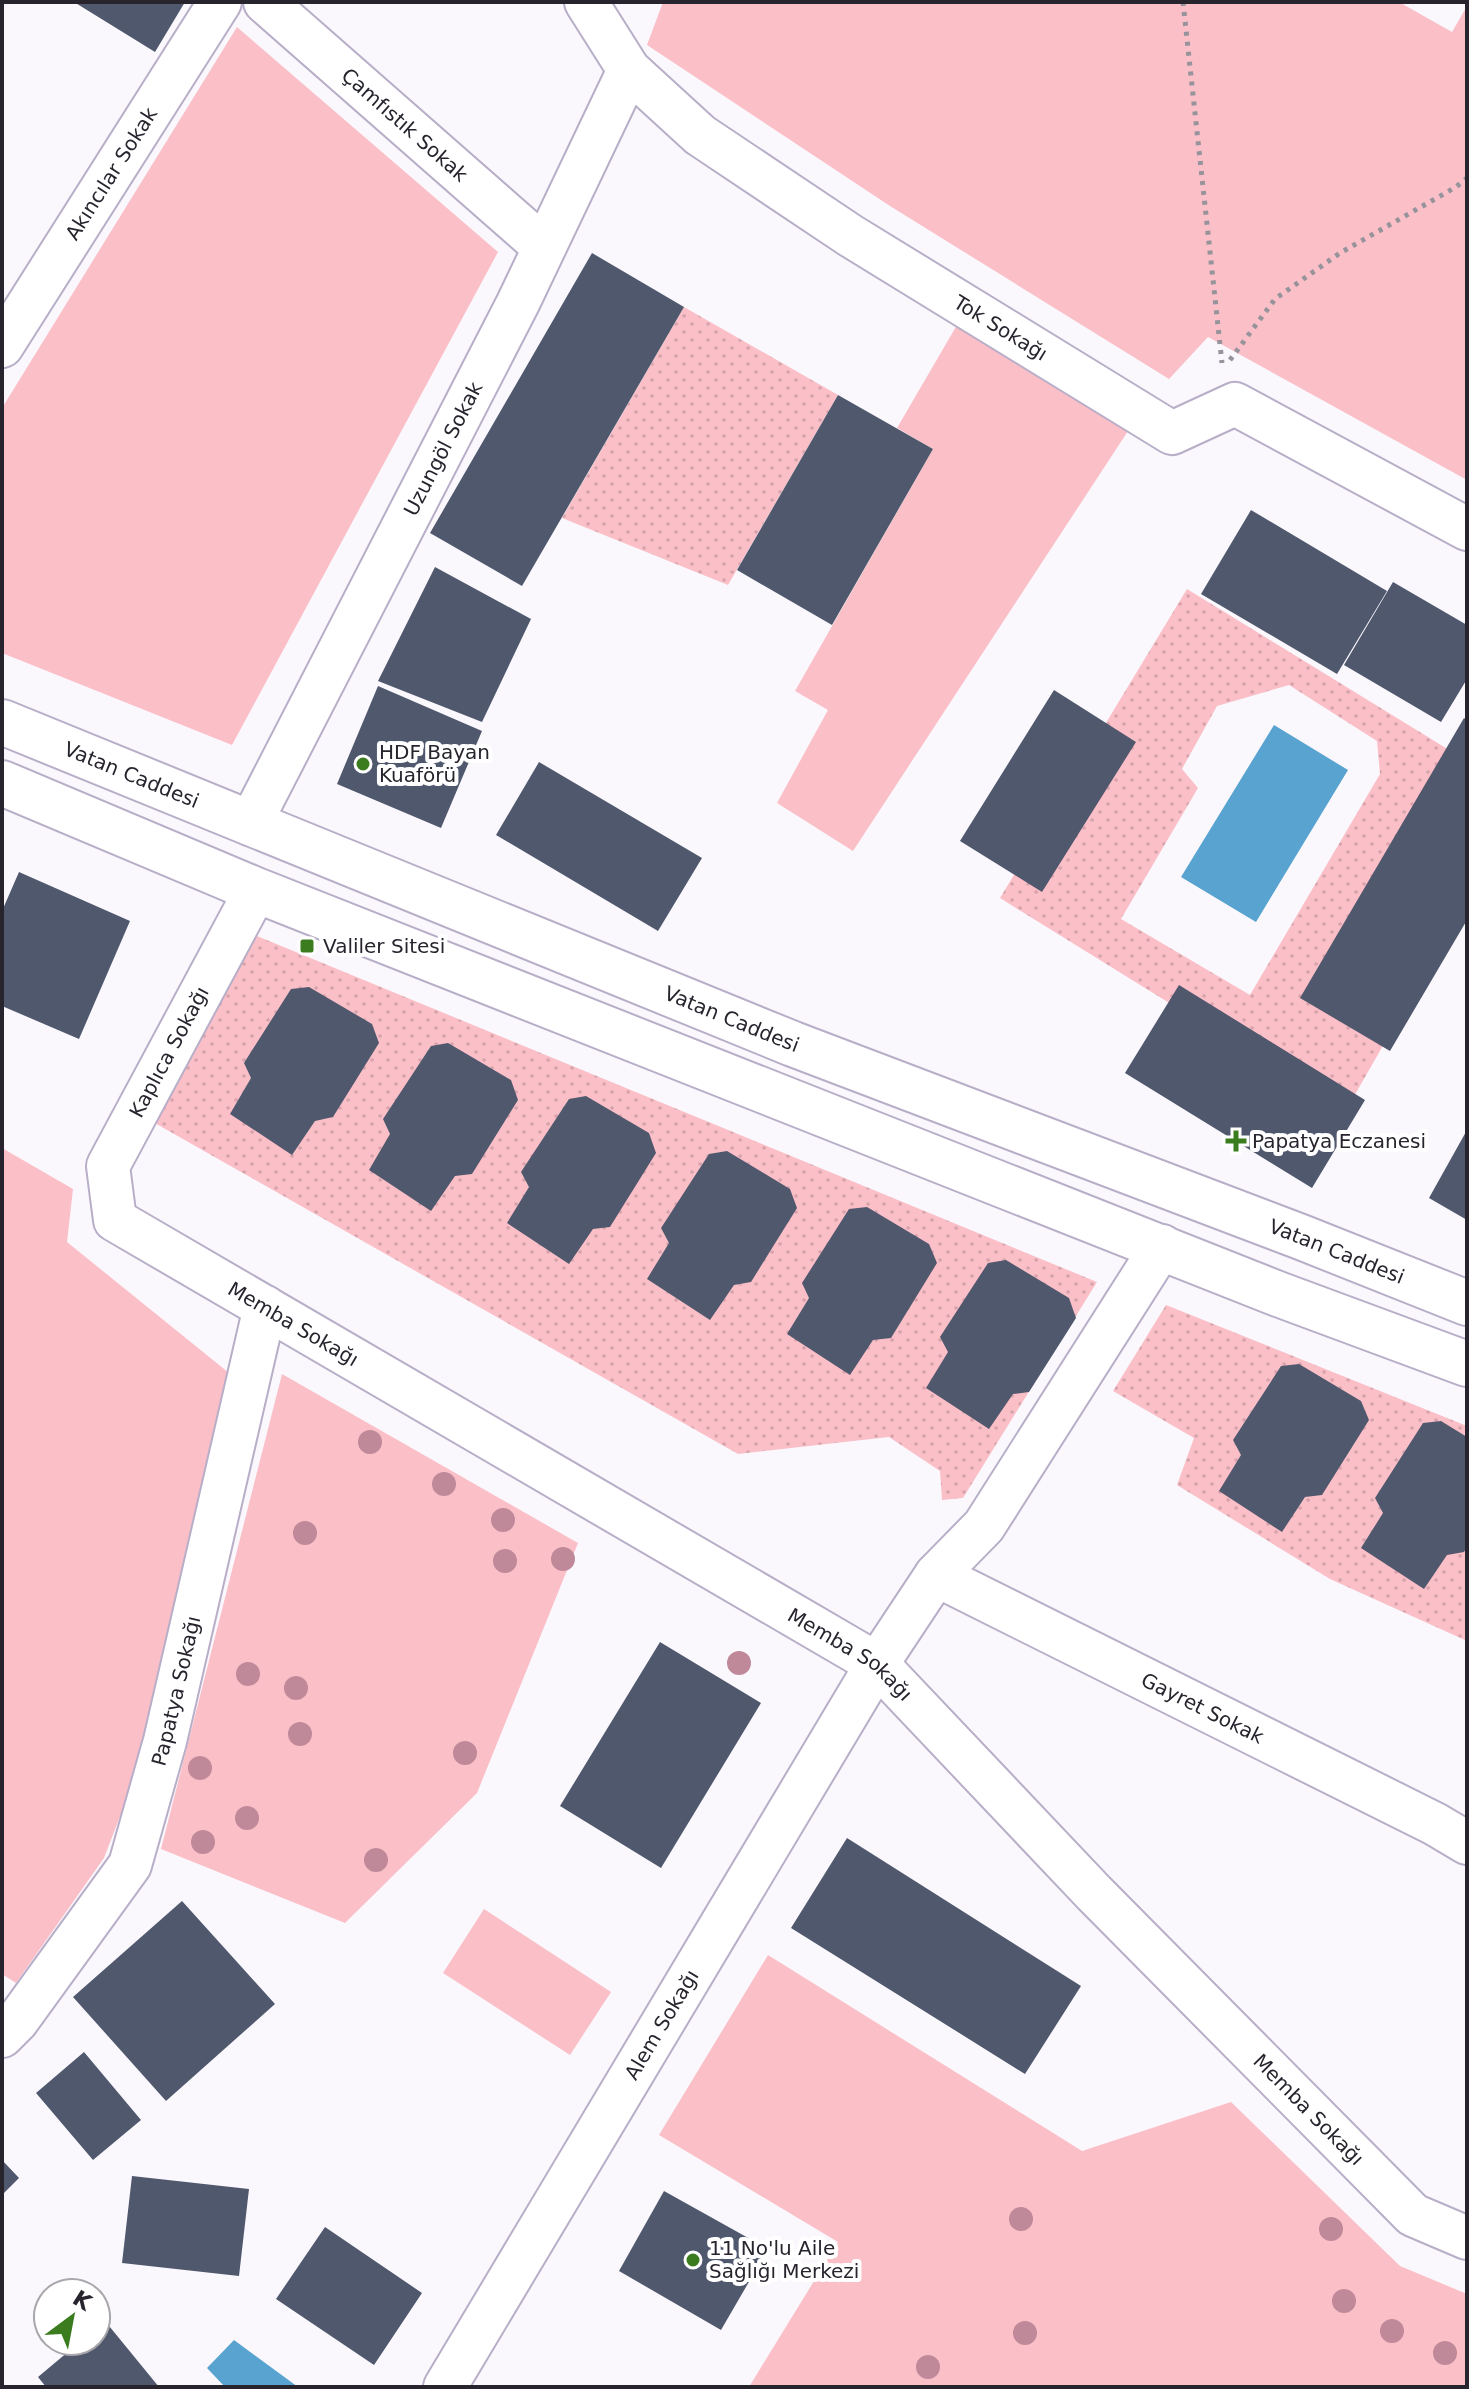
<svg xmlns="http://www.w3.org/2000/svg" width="1469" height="2389" viewBox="0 0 1469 2389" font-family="'DejaVu Sans',sans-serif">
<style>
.green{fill:#fbbfc8}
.garden{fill:url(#garden-dots);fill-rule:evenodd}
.water{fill:#58a3d0}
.building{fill:#50586e}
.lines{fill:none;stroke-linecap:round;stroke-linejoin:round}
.minor-casing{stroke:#b8aec8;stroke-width:46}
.primary-casing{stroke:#b8aec8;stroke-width:48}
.path{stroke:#96939b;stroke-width:5;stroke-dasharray:4 6;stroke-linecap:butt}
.minor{stroke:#fff;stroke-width:42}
.primary{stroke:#fff;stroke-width:44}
.tree{fill:#bf8999}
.poi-dot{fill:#3b7d1e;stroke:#fff;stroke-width:3}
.labels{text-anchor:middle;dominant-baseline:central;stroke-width:8;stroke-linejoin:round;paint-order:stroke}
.street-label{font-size:20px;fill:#28242e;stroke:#fff}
.poi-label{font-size:20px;fill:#28242e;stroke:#fff;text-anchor:start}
</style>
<defs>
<pattern id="garden-dots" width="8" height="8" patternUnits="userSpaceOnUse" patternTransform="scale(2)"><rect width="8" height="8" fill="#fbbfc8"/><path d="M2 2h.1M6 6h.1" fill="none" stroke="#d7a4ac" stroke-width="1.8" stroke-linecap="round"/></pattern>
</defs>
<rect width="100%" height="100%" fill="#faf8fd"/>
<path class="green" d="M663,2H1399L1452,32L1467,6V480L1208,337L1169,379L890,206L647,45Z
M237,27L498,252L232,745L2,653V408Z
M957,325L1130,428L853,851L777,803L828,710L795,691L933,449L897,428Z
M2,1148L73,1189L67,1242L229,1373L139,1767L104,1858L16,1983L2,1974Z
M282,1374L578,1543L477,1793L345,1923L161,1849Z
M484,1909L611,1992L570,2055L443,1973Z
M768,1955L1082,2151L1231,2102L1400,2266L1467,2294V2387H749L838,2242L659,2135Z"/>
<path class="garden" d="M684,307L838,395L728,585L562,518Z
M1187,589L1467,761V899L1345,1112L1000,898ZM1289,685L1377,741L1380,774L1250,995L1121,919L1198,788L1182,769L1217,706Z
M257,936L1097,1282L963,1498L942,1500L940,1471L889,1437L738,1454L153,1122Z
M1166,1305L1467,1426V1641L1330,1579L1177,1485L1194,1438L1113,1391Z"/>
<path class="water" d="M1274,725L1348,770L1256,922L1181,877Z
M234,2340L298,2387H225L207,2368Z"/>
<path class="building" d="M74,2H185L155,52Z
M592,253L684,307L522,586L430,533Z
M838,395L933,449L832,625L737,570Z
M1251,510L1387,591L1337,674L1201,594Z
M435,567L531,619L482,722L378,681Z
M1393,582L1467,625V679L1441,722L1344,665Z
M378,686L482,731L441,828L337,784Z
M1054,690L1136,742L1042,892L960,841Z
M1464,718L1467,720V920L1390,1051L1300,998Z
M539,762L702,858L658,931L496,835Z
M19,872L130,921L79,1039L2,1006V911Z
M1179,985L1365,1100L1312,1188L1125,1073Z
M309,987L372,1024L379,1043L333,1117L315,1121L292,1155L230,1114L251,1078L244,1063L291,989Z
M448,1043L511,1080L518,1100L472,1174L455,1176L431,1211L369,1170L390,1134L383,1119L431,1046Z
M586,1096L649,1133L656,1153L610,1227L593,1229L569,1264L507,1223L529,1187L521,1172L569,1099Z
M1467,1130V1220L1429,1198Z
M727,1151L790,1189L797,1208L751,1282L734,1285L710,1320L647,1279L669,1243L661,1228L709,1154Z
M867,1207L929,1244L937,1263L891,1338L873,1340L850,1375L787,1334L809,1298L802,1283L849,1209Z
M1006,1260L1069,1298L1076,1318L1029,1392L1013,1394L989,1429L926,1388L948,1352L940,1337L988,1263Z
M1299,1364L1361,1401L1369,1420L1322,1495L1305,1497L1282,1532L1219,1491L1241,1455L1233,1440L1281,1366Z
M1441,1421L1467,1437V1547L1464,1552L1447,1555L1424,1589L1361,1548L1383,1513L1375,1498L1423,1423Z
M660,1642L761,1703L661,1868L560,1806Z
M847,1838L1081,1986L1025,2074L791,1928Z
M182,1901L275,2004L166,2101L73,1997Z
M84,2052L141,2120L93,2160L36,2093Z
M2,2160L19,2178L2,2195Z
M132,2176L249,2189L239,2276L122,2263Z
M664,2191L768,2249L721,2330L619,2271Z
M325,2227L422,2293L374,2365L276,2299Z
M105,2321L159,2387H46L38,2377L81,2341H96V2329Z"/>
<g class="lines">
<defs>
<g id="minor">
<path id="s1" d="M265,2L544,247"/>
<path id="s2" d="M586,2L629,70L700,135L851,236L1172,433L1235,404L1467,529"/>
<path id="s3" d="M2,346L220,2"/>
<path id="s4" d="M250,824L518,303L629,70"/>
<path id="s5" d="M256,890L108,1166L115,1220L877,1664L1094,1893L1413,2215L1467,2238"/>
<path id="s6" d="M936,1575L1435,1824L1467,1843"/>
<path id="s7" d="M2,2036L17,2021L130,1865L165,1741L265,1307"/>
<path id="s8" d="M445,2387L877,1664L936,1575L984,1526L1162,1246"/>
</g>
<g id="primary">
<path id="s9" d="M2,722L793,1044L1301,1237L1467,1303"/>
<path d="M2,783L256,890L1278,1294L1467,1364"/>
</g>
</defs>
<use href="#minor" class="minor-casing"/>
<use href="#primary" class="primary-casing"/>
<path class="path" d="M1183,2L1222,363
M1230,360L1275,299L1340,253L1456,187L1467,178"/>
<use href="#minor" class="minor"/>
<use href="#primary" class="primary"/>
</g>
<g class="tree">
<circle cx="370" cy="1442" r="12"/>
<circle cx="444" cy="1484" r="12"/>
<circle cx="503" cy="1520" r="12"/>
<circle cx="305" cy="1533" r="12"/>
<circle cx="563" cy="1559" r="12"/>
<circle cx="505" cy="1561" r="12"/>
<circle cx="739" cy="1663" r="12"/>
<circle cx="248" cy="1674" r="12"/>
<circle cx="296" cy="1688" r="12"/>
<circle cx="300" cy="1734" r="12"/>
<circle cx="465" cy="1753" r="12"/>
<circle cx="200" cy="1768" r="12"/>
<circle cx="247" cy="1818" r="12"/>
<circle cx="203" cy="1842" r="12"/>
<circle cx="376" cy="1860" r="12"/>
<circle cx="1021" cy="2219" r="12"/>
<circle cx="1331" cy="2229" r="12"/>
<circle cx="1344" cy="2301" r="12"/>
<circle cx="1392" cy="2331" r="12"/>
<circle cx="1025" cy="2333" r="12"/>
<circle cx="1445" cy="2353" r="12"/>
<circle cx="928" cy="2367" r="12"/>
</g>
<g class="poi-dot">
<circle cx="363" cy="764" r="8"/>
<rect x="299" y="938" width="16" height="16" rx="4"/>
<path d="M1232 1129h8v8h8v8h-8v8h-8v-8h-8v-8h8z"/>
<circle cx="693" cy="2260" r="8"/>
</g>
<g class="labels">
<g class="street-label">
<text stroke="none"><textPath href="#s1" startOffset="186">Çamfıstık Sokak</textPath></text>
<text stroke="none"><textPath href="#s3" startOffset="204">Akıncılar Sokak</textPath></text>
<text stroke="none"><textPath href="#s2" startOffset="534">Tok Sokağı</textPath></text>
<text stroke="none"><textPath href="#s4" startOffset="422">Uzungöl Sokak</textPath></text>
<text stroke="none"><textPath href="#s9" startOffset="140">Vatan Caddesi</textPath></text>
<text stroke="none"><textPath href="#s9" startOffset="788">Vatan Caddesi</textPath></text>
<text transform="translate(169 1052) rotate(-62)">Kaplıca Sokağı</text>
<text stroke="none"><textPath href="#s9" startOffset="1436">Vatan Caddesi</textPath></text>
<text stroke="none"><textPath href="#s5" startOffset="574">Memba Sokağı</textPath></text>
<text stroke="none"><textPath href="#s5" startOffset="1222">Memba Sokağı</textPath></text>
<text stroke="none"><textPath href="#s7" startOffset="394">Papatya Sokağı</textPath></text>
<text stroke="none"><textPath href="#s6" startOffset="298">Gayret Sokak</textPath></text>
<text stroke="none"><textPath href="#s8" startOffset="422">Alem Sokağı</textPath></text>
<text stroke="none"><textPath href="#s5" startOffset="1870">Memba Sokağı</textPath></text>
</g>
<g class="poi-label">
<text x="379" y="752">HDF Bayan<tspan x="379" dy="23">Kuaförü</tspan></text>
<text x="323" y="946">Valiler Sitesi</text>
<text x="1252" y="1141">Papatya Eczanesi</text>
<text x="709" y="2248">11 No'lu Aile<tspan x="709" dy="23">Sağlığı Merkezi</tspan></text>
</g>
</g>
<rect width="1469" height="2389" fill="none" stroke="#28242e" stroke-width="8"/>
<g transform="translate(72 2317) rotate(32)"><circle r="38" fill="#ffffff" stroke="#a9a7ab" stroke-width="2"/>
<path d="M0-6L14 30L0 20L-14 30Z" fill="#3b7d1e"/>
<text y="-12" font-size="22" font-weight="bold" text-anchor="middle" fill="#28242e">K</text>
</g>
</svg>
